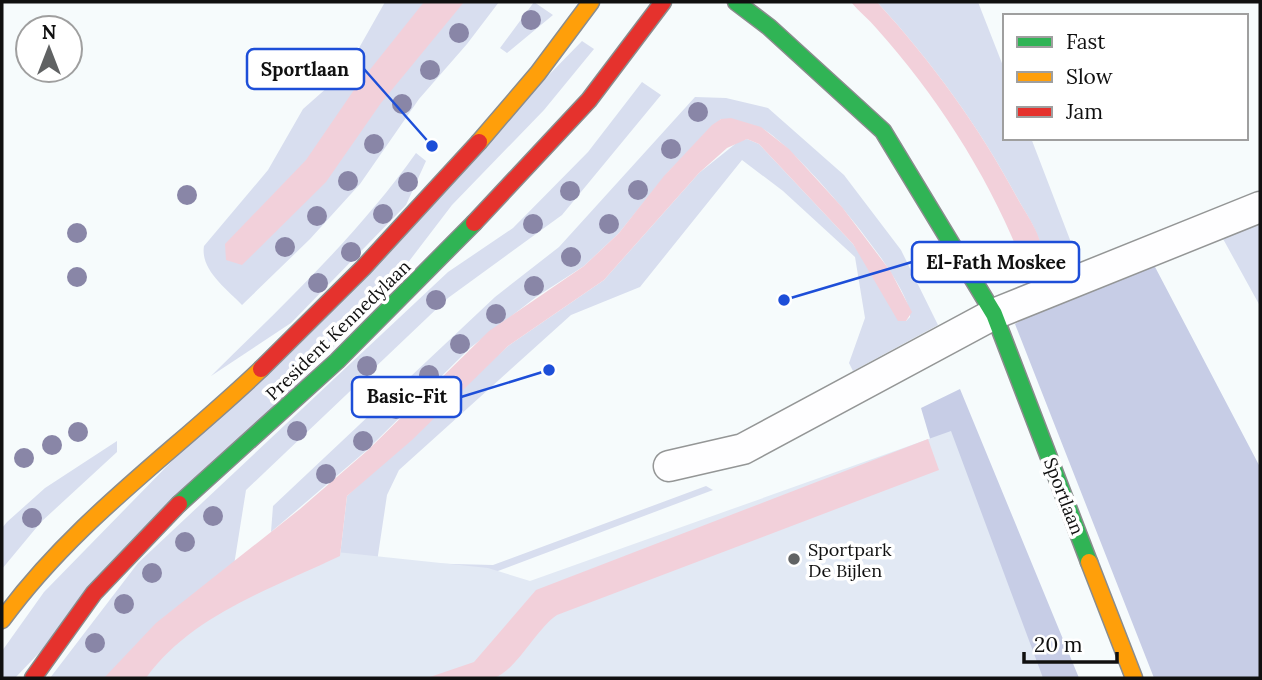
<svg xmlns="http://www.w3.org/2000/svg" width="1262" height="680" viewBox="0 0 1262 680" font-family="Lora,serif">
<style>
.green{fill:#d8deef}
.forest{fill:#c7cde6}
.pitch{fill:#e2e9f4}
.water{fill:#f2d0da}
.lines{fill:none;stroke-linecap:round;stroke-linejoin:round}
.street-casing{stroke:#949696;stroke-width:33}
.fast-casing{stroke:#8a8c8d;stroke-width:19}
.slow-casing{stroke:#8a8c8d;stroke-width:19}
.jam-casing{stroke:#8a8c8d;stroke-width:19}
.street{stroke:#fefeff;stroke-width:30}
.fast{stroke:#30b455;stroke-width:16}
.slow{stroke:#ff9f0a;stroke-width:16}
.jam{stroke:#e5322d;stroke-width:16}
.tree{fill:#8986a7}
.poi-dot{fill:#606263;stroke:#fff;stroke-width:2.5}
.labels{text-anchor:middle;dominant-baseline:central;stroke-width:7;stroke-linejoin:round;paint-order:stroke}
.street-label{font-size:18px;fill:#101010;stroke:#fff}
.poi-label{font-size:18px;fill:#101010;stroke:#fff;text-anchor:start}
.leader{fill:none;stroke:#1d4ed8;stroke-width:2.5}
.callout-dot{fill:#1d4ed8;stroke:#fff;stroke-width:2.5}
.callout{fill:#fff;stroke:#1d4ed8;stroke-width:2.5}
.callout-label{font-size:19px;text-anchor:middle;font-weight:bold;fill:#101010}
</style>
<rect width="100%" height="100%" fill="#f6fbfc"/>
<path class="green" d="M385,2H499L467,44L419,99L360,184L310,239L242,305C227,289 200,270 204,246L268,170L303,109L346,71Z
M534,2L553,15L507,53L500,48Z
M877,2H978L1005,71V138H1031L1082,271L1041,285L1035,263L1041,260C1045,241 1028,217 1019,201C980,128 933,63 877,2Z
M582,41L594,49L544,110L452,205L384,294L15,678H2V651L44,592Z
M642,82L661,95L562,215L448,298L246,490L216,678H50L138,563L448,272L513,228L588,152Z
M695,97L726,98L768,108L844,175L901,250L938,325L853,371L849,363L865,318L855,257L783,191L742,160L640,287L571,315L399,470L387,495L377,562L493,565L706,486L713,490L466,583L340,556L347,496L508,346L604,280L699,173L739,141L747,139L759,144L853,244L906,321L910,317C913,283 795,146 763,129C751,123 734,122 721,119L669,171L619,233L584,266L536,297L470,348L367,450L271,532L273,506L495,297L559,247Z
M416,153L426,161L406,205L291,323L211,376C283,305 358,235 416,153Z
M1260,222V306L1222,237Z
M117,441V452L41,522L2,569V528L7,522L45,488Z"/>
<path class="forest" d="M1154,265L1260,467V678H1154L1015,324L1044,306Z
M960,389L1079,678H493L939,469L921,408Z"/>
<path class="pitch" d="M951,431L1043,678H128L164,632L327,551L488,568L530,581Z"/>
<path class="water" d="M424,2H464L381,103L326,182L242,265L226,260L225,244L306,160L356,87Z
M851,2H877C933,63 980,128 1019,201C1028,217 1046,241 1041,260L1028,264L1022,261C989,177 937,96 877,29C869,19 859,12 851,2Z
M731,118L761,127L789,149L842,207L891,272L912,312L906,321H898L853,244L759,144L747,139L727,148L699,173L604,280L508,346L412,440L347,496L340,556C273,588 191,615 146,678H104L156,623L300,509L368,450L489,331L584,266L619,233L664,176L712,125L721,119Z
M928,439L939,470L557,615C536,629 516,671 494,678C479,680 445,678 427,678L474,662L536,590Z"/>
<g class="lines">
<defs>
<path id="street" d="M669,466L743,449L994,314L1260,207"/>
<path id="fast" d="M736,2L769,27L883,131L994,314L1089,562
M179,504L337,361L474,223"/>
<path id="slow" d="M479,142L538,73L591,2
M1089,562L1134,678
M2,620C75,520 172,454 261,369"/>
<path id="jam" d="M474,223L589,100L663,2
M261,369L363,268L479,142
M33,678L94,593L179,504"/>
</defs>
<use href="#street" class="street-casing"/>
<use href="#fast" class="fast-casing"/>
<use href="#slow" class="slow-casing"/>
<use href="#jam" class="jam-casing"/>
<use href="#street" class="street"/>
<use href="#fast" class="fast"/>
<use href="#slow" class="slow"/>
<use href="#jam" class="jam"/>
</g>
<g class="tree">
<circle cx="531" cy="20" r="10"/>
<circle cx="459" cy="33" r="10"/>
<circle cx="430" cy="70" r="10"/>
<circle cx="402" cy="104" r="10"/>
<circle cx="698" cy="112" r="10"/>
<circle cx="374" cy="144" r="10"/>
<circle cx="671" cy="149" r="10"/>
<circle cx="348" cy="181" r="10"/>
<circle cx="408" cy="182" r="10"/>
<circle cx="638" cy="190" r="10"/>
<circle cx="570" cy="191" r="10"/>
<circle cx="187" cy="195" r="10"/>
<circle cx="383" cy="214" r="10"/>
<circle cx="317" cy="216" r="10"/>
<circle cx="533" cy="224" r="10"/>
<circle cx="609" cy="224" r="10"/>
<circle cx="77" cy="233" r="10"/>
<circle cx="285" cy="247" r="10"/>
<circle cx="351" cy="252" r="10"/>
<circle cx="571" cy="257" r="10"/>
<circle cx="77" cy="277" r="10"/>
<circle cx="318" cy="283" r="10"/>
<circle cx="534" cy="286" r="10"/>
<circle cx="436" cy="300" r="10"/>
<circle cx="496" cy="314" r="10"/>
<circle cx="460" cy="344" r="10"/>
<circle cx="367" cy="366" r="10"/>
<circle cx="429" cy="375" r="10"/>
<circle cx="396" cy="409" r="10"/>
<circle cx="297" cy="431" r="10"/>
<circle cx="78" cy="432" r="10"/>
<circle cx="363" cy="441" r="10"/>
<circle cx="52" cy="445" r="10"/>
<circle cx="24" cy="458" r="10"/>
<circle cx="326" cy="474" r="10"/>
<circle cx="213" cy="516" r="10"/>
<circle cx="32" cy="518" r="10"/>
<circle cx="185" cy="542" r="10"/>
<circle cx="152" cy="573" r="10"/>
<circle cx="124" cy="604" r="10"/>
<circle cx="95" cy="643" r="10"/>
</g>
<circle class="poi-dot" cx="794" cy="559" r="7"/>
<g class="labels">
<g class="street-label">
<text transform="translate(338 330) rotate(-44)">President Kennedylaan</text>
<text transform="translate(1064 496) rotate(69)">Sportlaan</text>
</g>
<g class="poi-label">
<text x="808" y="549">Sportpark<tspan x="808" dy="21">De Bijlen</tspan></text>
</g>
</g>
<path class="leader" d="M432 146L364 69M784 300L912 262M549 370L461 397"/>
<g class="callout-dot">
<circle cx="432" cy="146" r="7"/>
<circle cx="784" cy="300" r="7"/>
<circle cx="549" cy="370" r="7"/>
</g>
<g class="callout">
<rect x="247" y="49" width="117" height="40" rx="7"/>
<rect x="912" y="242" width="167" height="40" rx="7"/>
<rect x="352" y="377" width="109" height="40" rx="7"/>
</g>
<g class="callout-label">
<text x="305" y="76">Sportlaan</text>
<text x="996" y="269">El-Fath Moskee</text>
<text x="407" y="403">Basic-Fit</text>
</g>
<rect width="1262" height="680" fill="none" stroke="#101010" stroke-width="7"/>
<rect x="1003" y="14" width="245" height="126" fill="#ffffff" stroke="#9f9f9f" stroke-width="2"/>
<rect x="1017" y="37" width="35" height="10" fill="#30b455" stroke="#9f9f9f" stroke-width="2"/>
<text x="1066" y="49" font-size="21" fill="#101010">Fast</text>
<rect x="1017" y="72" width="35" height="10" fill="#ff9f0a" stroke="#9f9f9f" stroke-width="2"/>
<text x="1066" y="84" font-size="21" fill="#101010">Slow</text>
<rect x="1017" y="107" width="35" height="10" fill="#e5322d" stroke="#9f9f9f" stroke-width="2"/>
<text x="1066" y="119" font-size="21" fill="#101010">Jam</text>
<g transform="translate(49 49)"><circle r="33" fill="#ffffff" stroke="#9f9f9f" stroke-width="2"/>
<path d="M0-5L12 26L0 18L-12 26Z" fill="#606263"/>
<text y="-10" font-size="19" font-weight="bold" text-anchor="middle" fill="#101010">N</text>
</g>
<path d="M1024 652v10h93v-10" fill="none" stroke="#101010" stroke-width="3.5"/>
<text x="1034" y="652" font-size="21" fill="#101010" stroke="#ffffff" stroke-width="5" paint-order="stroke">20 m</text>
</svg>
